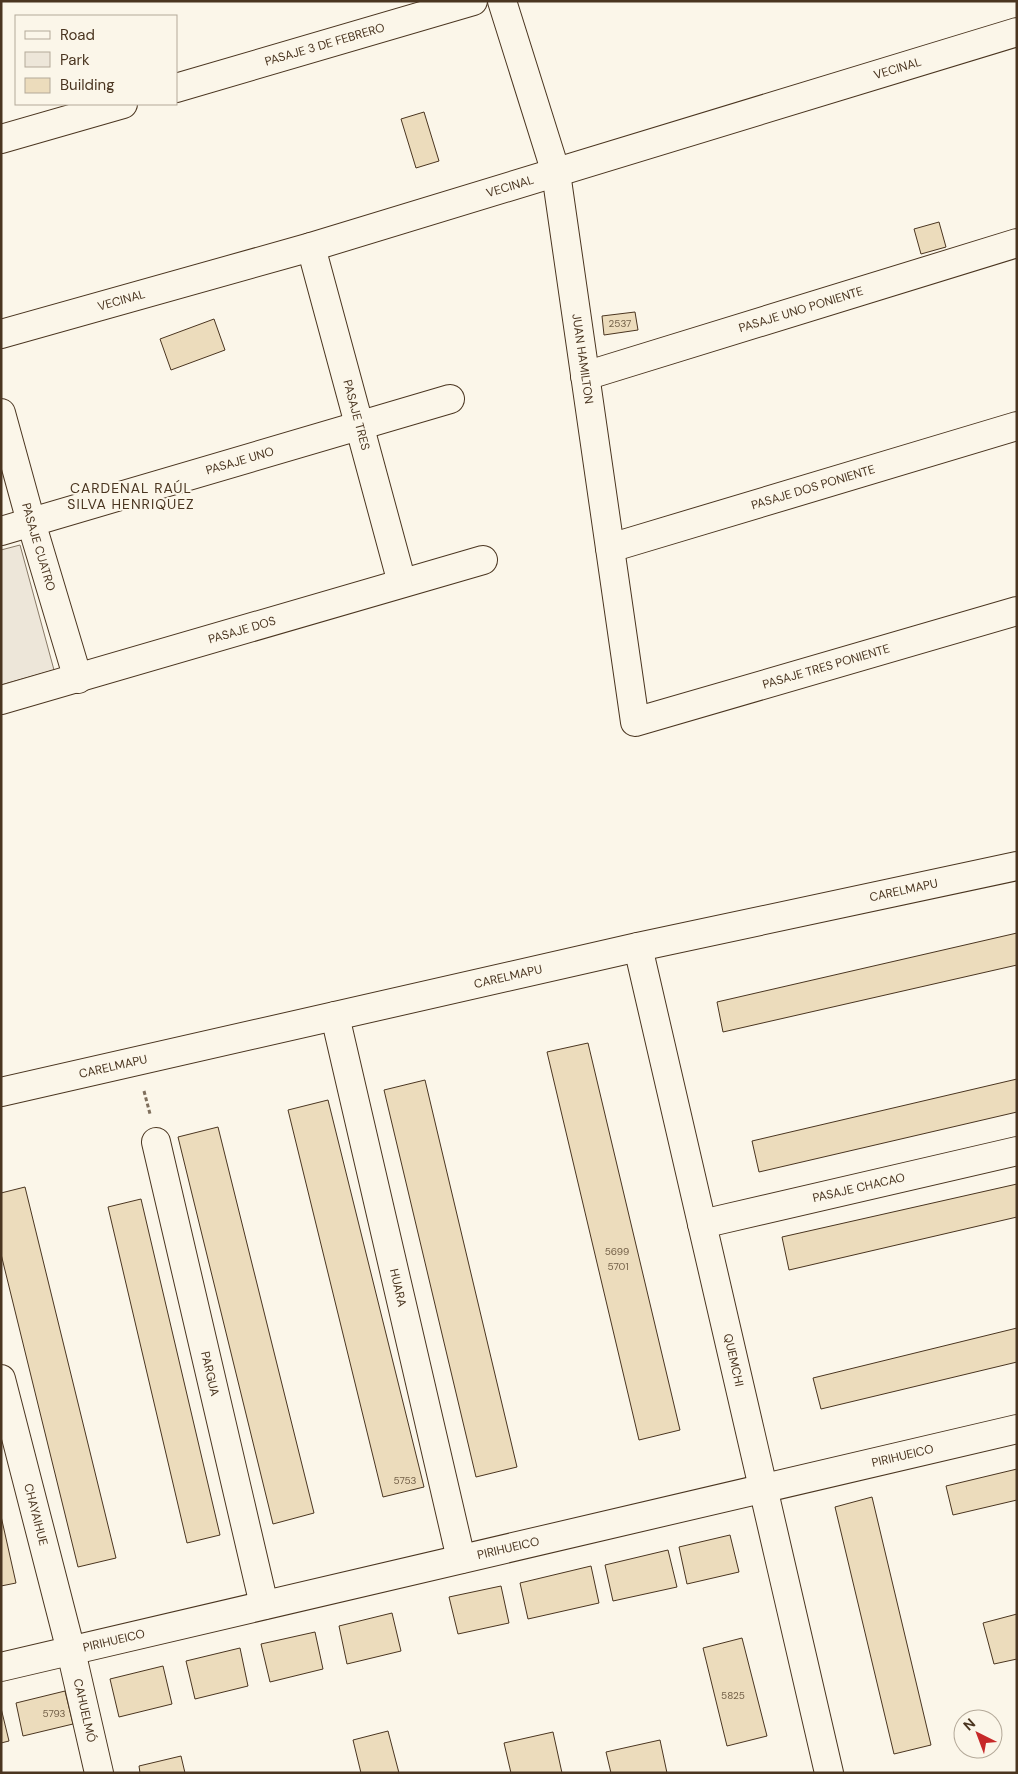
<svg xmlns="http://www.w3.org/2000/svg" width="1018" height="1774" viewBox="0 0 1018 1774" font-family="'DM Sans',sans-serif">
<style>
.green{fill:#ede6d9;stroke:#887966}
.building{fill:#ecdcbc;stroke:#4a3520}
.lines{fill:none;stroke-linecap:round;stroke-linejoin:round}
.minor-casing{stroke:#4a3520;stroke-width:30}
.path{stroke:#7f6f5c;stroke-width:3;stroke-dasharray:4 2.5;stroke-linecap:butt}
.minor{stroke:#fbf6e9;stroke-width:28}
.labels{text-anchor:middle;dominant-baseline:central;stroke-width:4;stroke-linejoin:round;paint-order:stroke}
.number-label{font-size:10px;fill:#725f47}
.street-label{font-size:12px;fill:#4a3520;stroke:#fbf6e9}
.neighbourhood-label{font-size:14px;letter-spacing:1px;fill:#4a3520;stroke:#fbf6e9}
</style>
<rect width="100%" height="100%" fill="#fbf6e9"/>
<path class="green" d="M20,545L54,670L1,685V550Z"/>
<path class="building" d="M424,112L439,161L416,168L401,119Z
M939,222L946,247L921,254L914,229Z
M635,312L638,330L604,335L602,316Z
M214,319L225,350L171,370L160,339Z
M1017,933V965L723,1032L717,1002Z
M588,1043L680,1430L639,1440L547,1052Z
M1017,1079V1112L759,1172L752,1141Z
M425,1080L517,1467L476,1477L384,1090Z
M328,1100L424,1487L383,1497L288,1110Z
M218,1127L314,1513L273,1524L178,1137Z
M1017,1184V1217L789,1270L782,1237Z
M25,1187L116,1558L78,1567L1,1254V1193Z
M141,1199L220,1535L187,1543L108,1207Z
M1017,1328V1362L821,1409L813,1378Z
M1017,1469V1500L953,1515L946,1486Z
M872,1497L931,1745L894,1754L835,1507Z
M1,1516L16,1583L1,1586Z
M730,1535L739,1572L687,1584L679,1547Z
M668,1550L677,1587L613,1601L605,1565Z
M591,1566L599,1603L528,1619L520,1583Z
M501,1586L509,1623L458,1634L449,1597Z
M392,1613L401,1651L347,1664L339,1626Z
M1017,1614V1659L994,1664L983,1623Z
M315,1632L323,1669L270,1682L261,1644Z
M742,1638L767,1736L727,1746L703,1648Z
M240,1648L248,1686L195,1699L186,1661Z
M163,1666L172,1704L119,1717L110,1679Z
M65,1691L73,1724L23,1736L16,1703Z
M1,1708L9,1741L1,1743Z
M388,1731L399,1773H361L353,1740Z
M553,1732L562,1773H511L504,1743Z
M660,1740L667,1773H611L606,1752Z
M181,1756L185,1773H140L139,1766Z"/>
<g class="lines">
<defs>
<g id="minor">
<path id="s1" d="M502,1L556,173L635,722L1017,611"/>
<path id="s2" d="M176,88L473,1"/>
<path d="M1,139L123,104"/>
<path id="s3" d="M311,247L402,583"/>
<path id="s4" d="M1,334L311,247L1017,32"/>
<path id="s5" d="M585,376L1017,243"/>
<path id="s6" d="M1,413L31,522L78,679"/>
<path id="s7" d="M1,531L450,399"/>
<path id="s8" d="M610,548L1017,426"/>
<path id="s9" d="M1,700L483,560"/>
<path id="s10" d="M638,947L829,1773"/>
<path id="s11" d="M335,1016L461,1559"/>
<path id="s12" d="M1,1092L638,947L1017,866"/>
<path id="s13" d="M156,1142L264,1605"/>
<path id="s14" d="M702,1224L1017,1151"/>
<path id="s15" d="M1,1379L71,1651L99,1773"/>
<path id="s16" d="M1,1667L1017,1429"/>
</g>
</defs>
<use href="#minor" class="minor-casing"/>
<path class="path" d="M144,1091L150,1114"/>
<use href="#minor" class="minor"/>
</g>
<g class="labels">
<g class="number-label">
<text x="620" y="323">2537</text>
<text x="617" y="1251">5699</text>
<text x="618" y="1266">5701</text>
<text x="405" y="1480">5753</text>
<text x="733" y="1695">5825</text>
<text x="54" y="1713">5793</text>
</g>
<g class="street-label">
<text stroke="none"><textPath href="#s2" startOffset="155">PASAJE 3 DE FEBRERO</textPath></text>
<text stroke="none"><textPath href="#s4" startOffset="935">VECINAL</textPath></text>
<text stroke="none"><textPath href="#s4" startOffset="530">VECINAL</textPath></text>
<text stroke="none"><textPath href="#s4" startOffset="125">VECINAL</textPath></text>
<text stroke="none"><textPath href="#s5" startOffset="226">PASAJE UNO PONIENTE</textPath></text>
<text stroke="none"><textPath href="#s1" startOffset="368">JUAN HAMILTON</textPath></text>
<text stroke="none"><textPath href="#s3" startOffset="174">PASAJE TRES</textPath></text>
<text stroke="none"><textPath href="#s7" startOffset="249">PASAJE UNO</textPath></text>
<text stroke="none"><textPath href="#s8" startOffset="212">PASAJE DOS PONIENTE</textPath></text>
<text stroke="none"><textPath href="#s6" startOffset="139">PASAJE CUATRO</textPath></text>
<text stroke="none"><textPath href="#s9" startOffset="251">PASAJE DOS</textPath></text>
<text stroke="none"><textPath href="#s1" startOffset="934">PASAJE TRES PONIENTE</textPath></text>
<text stroke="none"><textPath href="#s12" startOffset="925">CARELMAPU</textPath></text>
<text stroke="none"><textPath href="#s12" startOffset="520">CARELMAPU</textPath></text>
<text stroke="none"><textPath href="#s12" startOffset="115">CARELMAPU</textPath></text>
<text stroke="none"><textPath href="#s14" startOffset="161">PASAJE CHACAO</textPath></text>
<text stroke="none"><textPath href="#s11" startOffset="279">HUARA</textPath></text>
<text stroke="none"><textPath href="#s10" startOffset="424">QUEMCHI</textPath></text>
<text stroke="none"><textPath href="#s13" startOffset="238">PARGUA</textPath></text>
<text stroke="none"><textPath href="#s16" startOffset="926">PIRIHUEICO</textPath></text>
<text stroke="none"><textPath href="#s15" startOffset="140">CHAYAIHUE</textPath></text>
<text stroke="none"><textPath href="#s16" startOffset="521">PIRIHUEICO</textPath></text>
<text stroke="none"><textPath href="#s16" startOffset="116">PIRIHUEICO</textPath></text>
<text stroke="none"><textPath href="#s15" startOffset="342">CAHUELMÓ</textPath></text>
</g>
<g class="neighbourhood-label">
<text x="131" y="488">CARDENAL RAÚL<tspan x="131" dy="16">SILVA HENRIQUEZ</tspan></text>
</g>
</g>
<rect width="1018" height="1774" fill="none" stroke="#4a3520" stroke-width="5"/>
<rect x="15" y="15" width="162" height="90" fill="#fbf6e9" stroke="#b4a999"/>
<rect x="25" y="31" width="25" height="8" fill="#fbf6e9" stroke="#b4a999"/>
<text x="60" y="40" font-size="15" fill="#4a3520">Road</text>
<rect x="25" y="52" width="25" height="15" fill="#ede6d9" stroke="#b4a999"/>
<text x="60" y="65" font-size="15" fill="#4a3520">Park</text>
<rect x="25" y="78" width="25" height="15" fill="#ecdcbc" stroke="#b4a999"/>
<text x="60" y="90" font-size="15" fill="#4a3520">Building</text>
<g transform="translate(978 1734) rotate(318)"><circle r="24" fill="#fbf6e9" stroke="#b4a999"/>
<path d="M0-4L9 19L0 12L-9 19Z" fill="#c62828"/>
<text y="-8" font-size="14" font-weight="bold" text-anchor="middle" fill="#4a3520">N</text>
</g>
</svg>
